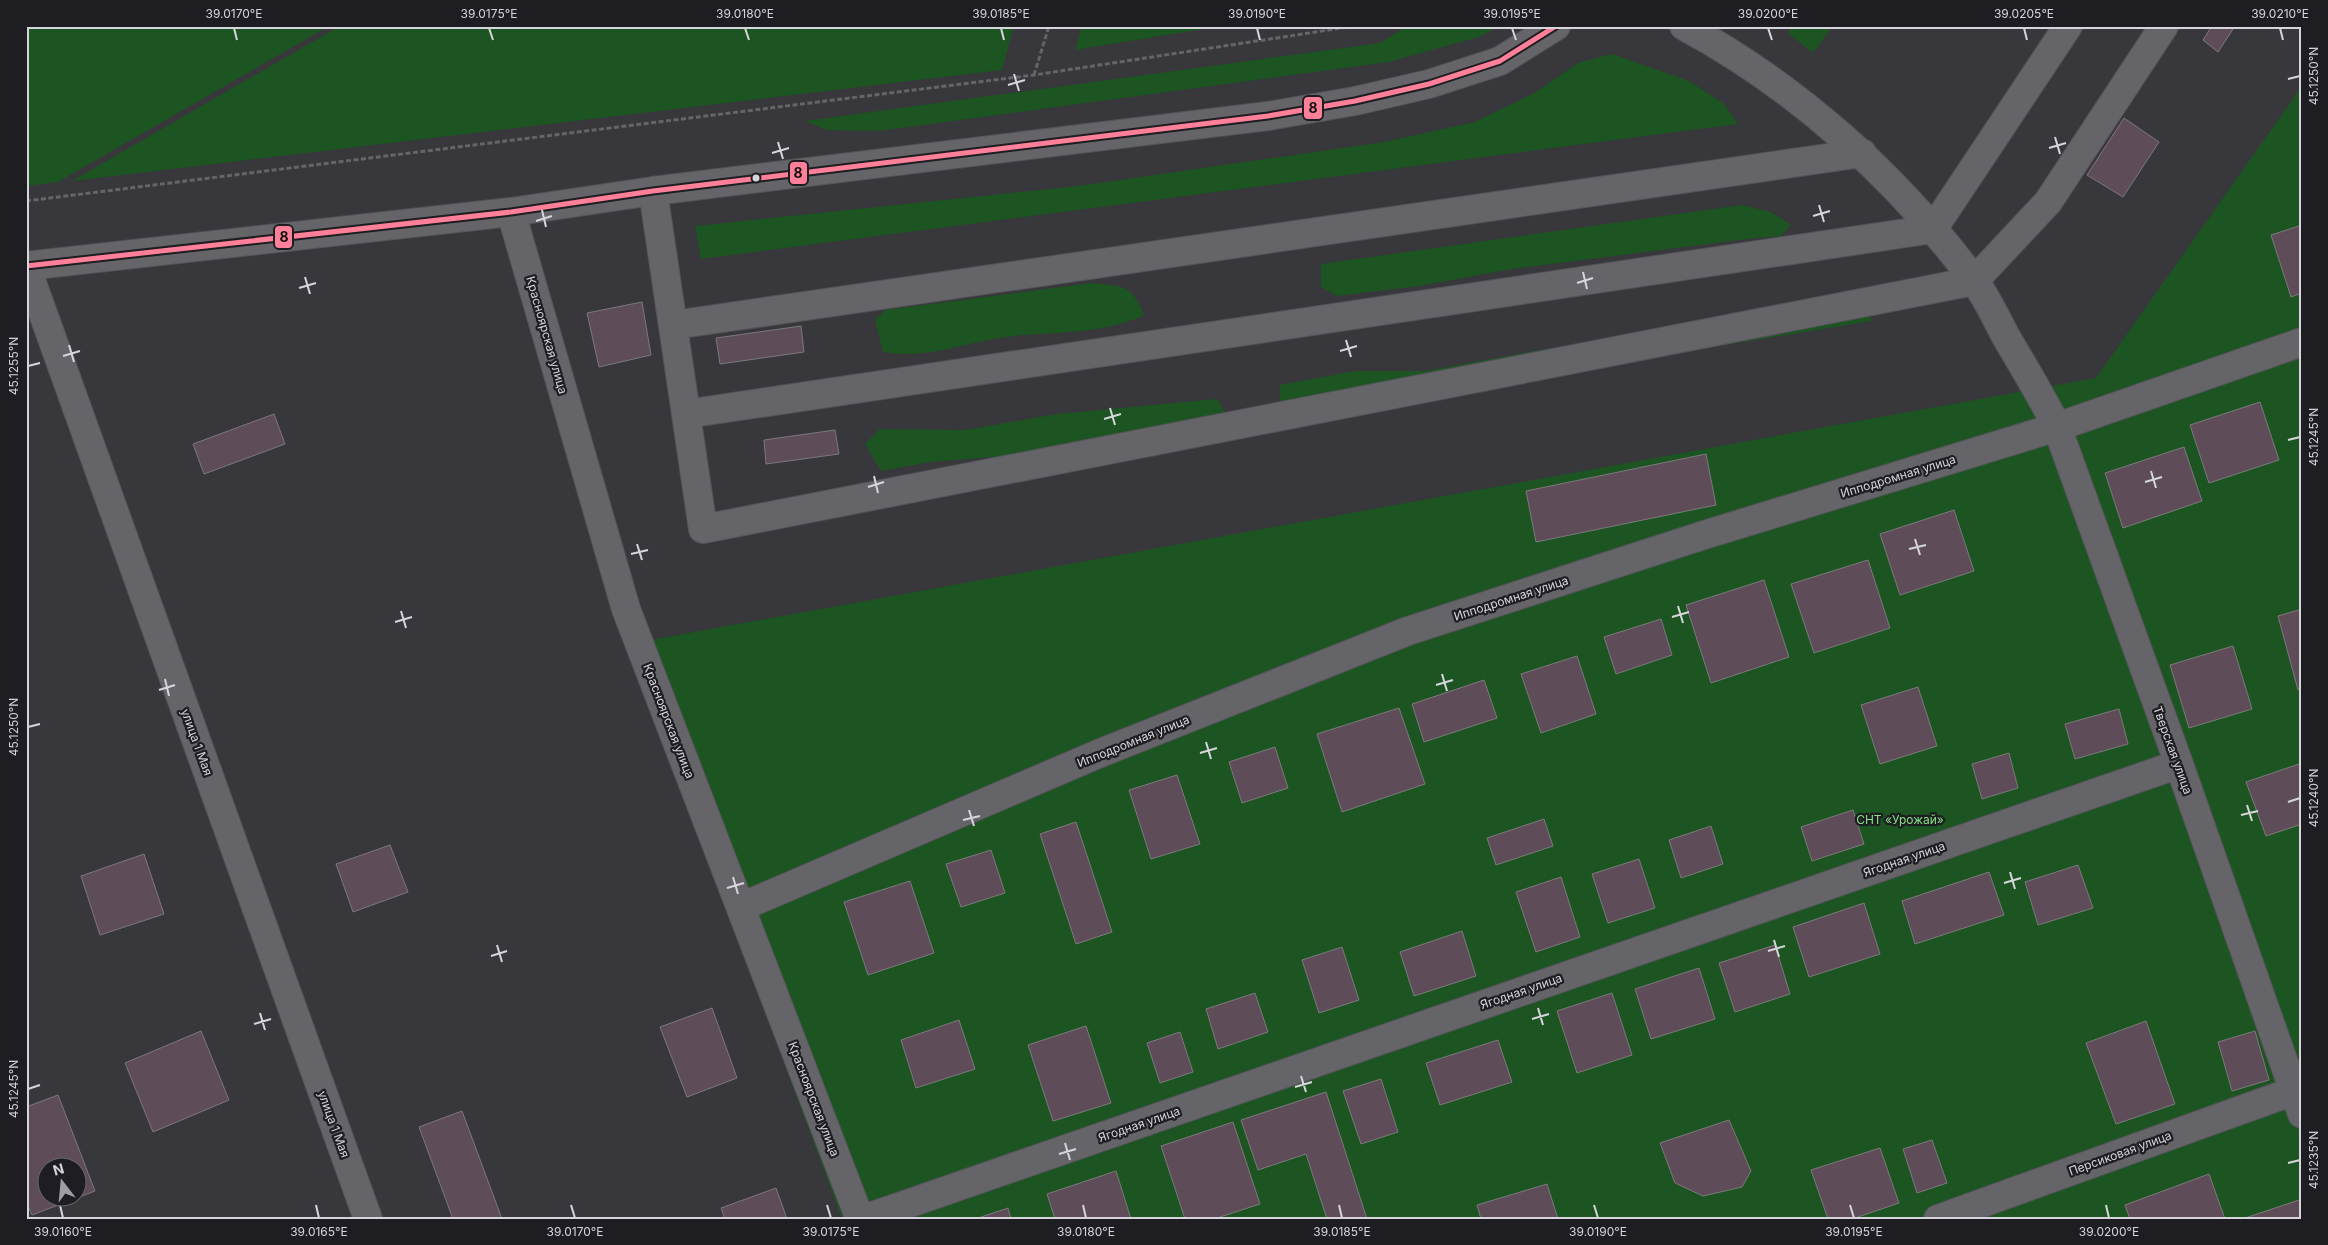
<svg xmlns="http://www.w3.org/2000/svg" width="2328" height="1245" viewBox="0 0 2328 1245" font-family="Inter,sans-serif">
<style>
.green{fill:#1c5521}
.building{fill:#5e4d59;stroke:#7c797c;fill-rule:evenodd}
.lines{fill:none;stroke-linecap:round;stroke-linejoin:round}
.minor-casing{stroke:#535358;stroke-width:30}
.path{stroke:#656468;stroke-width:3;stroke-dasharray:5 2.5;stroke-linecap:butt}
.minor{stroke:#656469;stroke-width:28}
.bus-1-casing{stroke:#1d1d22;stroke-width:9}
.bus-1{stroke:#ff8098;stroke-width:5}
.ticks{fill:none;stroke:#d6d5dc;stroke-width:2}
.bus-dot{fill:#d6d5dc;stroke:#1d1d22;stroke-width:2}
.labels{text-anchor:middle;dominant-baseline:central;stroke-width:4.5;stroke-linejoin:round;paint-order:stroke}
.street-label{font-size:12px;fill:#d6d5dc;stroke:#1d1d22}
.park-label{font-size:12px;fill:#85e586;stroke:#1d1d22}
.line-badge{stroke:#1d1d22;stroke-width:2}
.pale-badge-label{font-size:14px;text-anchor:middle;font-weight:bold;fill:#111}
.neatline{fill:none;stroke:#d6d5dc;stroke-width:2}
.ticks-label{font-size:12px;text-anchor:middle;fill:#d6d5dc}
</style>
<rect width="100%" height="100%" fill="#37373c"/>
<path class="green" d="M26,26H329L58,182L26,186Z
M340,26H1014L1002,70L72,181Z
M1082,26H1222L1075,50Z
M1407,26H1498L1482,36L1389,62L879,131L827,130L805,121L1380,43Z
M1792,26H1833L1813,53L1788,33Z
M1612,54L1689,81L1724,104L1738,124L701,259L695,226L1078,186L1384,142L1475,122L1534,93L1578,63Z
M2302,86V1219H842L628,644L2096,378Z
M1742,205L1771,212L1791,225L1781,236L1747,239L1512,269L1419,286L1337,296L1321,287V264Z
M1092,283C1122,286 1132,284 1144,315C1098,337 1049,330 1000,338C957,345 927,359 883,352L875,320L885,310Z
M1862,301L1872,321L1634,360L1280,409V385L1355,371H1425L1539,350L1625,344Z
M1217,399L1231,422L1029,454L931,462L881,471L865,444L880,429L965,430L1057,414Z"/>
<path class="building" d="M2212,26H2235L2218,52L2203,40Z
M2124,118L2159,142L2123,197L2087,175Z
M2302,225V293L2291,297L2271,235Z
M642,302L651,355L599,367L587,313Z
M801,326L804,352L720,364L716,338Z
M2260,402L2279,460L2209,483L2190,425Z
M274,414L285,444L204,474L193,444Z
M835,430L839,454L766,464L764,440Z
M2184,447L2202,501L2123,528L2105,473Z
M1706,454L1716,505L1536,542L1526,491Z
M1954,510L1974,571L1900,595L1880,534Z
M1868,560L1890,628L1814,653L1791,584Z
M1764,580L1789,657L1711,683L1686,605Z
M2302,609V689L2298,690L2278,616Z
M1661,619L1672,655L1616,674L1604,637Z
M2233,646L2252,709L2189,728L2170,665Z
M1577,656L1596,714L1541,733L1521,674Z
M1484,680L1497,718L1424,742L1412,704Z
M1918,687L1937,746L1880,764L1861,705Z
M1399,708L1425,784L1342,812L1317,734Z
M2119,709L2128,744L2075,759L2065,724Z
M1275,747L1288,788L1242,803L1229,762Z
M2009,753L2018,788L1982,799L1972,764Z
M2302,763V824L2266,836L2246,782Z
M1177,775L1200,844L1151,859L1129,790Z
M1853,810L1864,844L1812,861L1801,827Z
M1544,819L1553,846L1496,865L1487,838Z
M1076,822L1112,932L1076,944L1040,834Z
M1711,826L1723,864L1681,878L1669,840Z
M390,845L408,892L353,912L336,864Z
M991,850L1005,893L961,907L946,864Z
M144,854L164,914L100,935L81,876Z
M1639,859L1655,908L1608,923L1592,874Z
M2078,865L2093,908L2038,925L2025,882Z
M1989,872L2004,915L1915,944L1902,901Z
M1561,877L1580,937L1536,952L1516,892Z
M910,881L934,953L868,975L844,902Z
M1864,903L1880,954L1809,977L1793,927Z
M1462,931L1476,976L1414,996L1400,952Z
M1775,945L1790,994L1735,1012L1719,963Z
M1342,947L1359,1000L1319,1013L1302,960Z
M1699,968L1715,1019L1651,1039L1635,989Z
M1255,993L1268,1032L1218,1049L1206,1009Z
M1612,993L1632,1055L1577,1073L1557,1011Z
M712,1008L737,1078L687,1097L660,1027Z
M959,1020L975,1069L916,1088L901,1040Z
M2146,1021L2175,1104L2116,1124L2086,1043Z
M1086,1026L1111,1103L1053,1121L1028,1045Z
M201,1031L229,1100L153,1132L125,1063Z
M2255,1031L2269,1080L2232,1091L2218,1042Z
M1180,1032L1193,1072L1160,1083L1147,1043Z
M1498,1040L1512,1082L1440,1105L1426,1063Z
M1381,1079L1398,1132L1361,1144L1343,1091Z
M1326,1092L1367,1219H1327L1306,1154L1258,1170L1241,1120Z
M58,1095L95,1191L32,1215L26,1201V1107ZM48,1168H78V1198H48Z
M462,1111L502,1219H453L419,1127Z
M1729,1120L1751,1171L1742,1187L1703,1196L1675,1183L1660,1143Z
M1233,1122L1260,1204L1214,1219H1185L1161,1146Z
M1932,1140L1947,1183L1917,1193L1903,1149Z
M1880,1148L1899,1203L1852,1219H1828L1811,1170Z
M1116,1171L1131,1219H1055L1047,1194Z
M2209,1174L2225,1219H2130L2125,1205Z
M1547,1184L1558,1219H1481L1477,1205Z
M776,1188L787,1219H725L721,1208Z
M2302,1199V1219H2242Z
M1008,1208L1011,1219H975Z"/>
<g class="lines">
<defs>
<path id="minor" d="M1684,26C1797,87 1897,177 1973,279C1986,296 1995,316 2005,335C2023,366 2041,395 2057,427L2179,764L2302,1114
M653,191L703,529L1974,281L2048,202L2164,26
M511,212L626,609L860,1219
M26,266L511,212L653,191L1268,116L1355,101L1429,84L1500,61L1556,26
M26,266L368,1219
M674,325L1862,153
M686,414L1933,229L2068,26
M741,907L1098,754L1408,631L1704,535L2057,427L2302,342
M864,1219L2179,764
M1938,1219L2302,1088"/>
</defs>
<use href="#minor" class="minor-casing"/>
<path class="path" d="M1034,75L1049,26
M26,201L1034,75L1355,26"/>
<use href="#minor" class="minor"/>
<defs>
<path id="bus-1" d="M26,266L511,212L653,191L1268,116L1355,101L1429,84L1500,61L1556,26"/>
</defs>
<use href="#bus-1" class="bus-1-casing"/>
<use href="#bus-1" class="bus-1"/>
</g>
<path class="ticks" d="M234,28L237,40M489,28L493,40M745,28L749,40M1001,28L1004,40M1257,28L1260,40M1512,28L1516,40M1768,28L1772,40M2024,28L2027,40M2280,28L2283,40M1014,74L1019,91M2288,79L2300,76M1008,85L1025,80M2055,137L2060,154M778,142L783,159M2049,148L2066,143M772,153L789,148M1819,205L1824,222M542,210L546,227M1813,216L1830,211M536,221L552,216M1583,272L1587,289M305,277L310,294M1577,283L1593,278M299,288L316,283M1346,340L1351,357M69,345L74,362M1340,351L1357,346M63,356L80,351M28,366L40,363M1110,408L1115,425M1104,419L1121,414M2288,440L2300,437M2151,471L2156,488M874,476L878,493M2145,482L2162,477M868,487L884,482M1915,539L1920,555M637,544L642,560M1909,549L1926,545M631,554L648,550M1678,606L1683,623M401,611L406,628M1672,617L1689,612M395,622L412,617M1442,674L1447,691M165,679L169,696M1436,685L1453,680M159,690L175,685M28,727L40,724M1206,742L1211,759M1200,753L1217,748M2288,802L2300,798M2247,805L2252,821M969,810L974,826M2241,815L2258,811M963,820L980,816M2010,872L2015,889M733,877L738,894M2004,883L2021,878M727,888L744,883M1774,940L1779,957M497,945L502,962M1768,951L1785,946M491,956L507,951M1538,1008L1543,1025M260,1013L265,1030M1532,1019L1549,1014M254,1024L271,1019M1301,1076L1306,1092M1295,1087L1312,1082M28,1089L40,1085M1065,1143L1070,1160M1059,1154L1076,1149M2288,1163L2300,1160M60,1205L63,1218M316,1205L319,1218M571,1205L575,1218M827,1205L831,1218M1083,1205L1086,1218M1339,1205L1342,1218M1594,1205L1598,1218M1850,1205L1854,1218M2106,1205L2109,1218"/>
<circle class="bus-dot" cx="756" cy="178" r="4.5"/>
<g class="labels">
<g class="street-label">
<text transform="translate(547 335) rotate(74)">Красноярская улица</text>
<text transform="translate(1898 476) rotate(-17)">Ипподромная улица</text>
<text transform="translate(1511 598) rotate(-18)">Ипподромная улица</text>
<text transform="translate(669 721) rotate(69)">Красноярская улица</text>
<text transform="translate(1133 741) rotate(-22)">Ипподромная улица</text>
<text transform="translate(197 742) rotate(70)">улица 1 Мая</text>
<text transform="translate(2173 750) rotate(70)">Тверская улица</text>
<text transform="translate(1904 859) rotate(-19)">Ягодная улица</text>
<text transform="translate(1521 991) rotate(-19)">Ягодная улица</text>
<text transform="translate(814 1099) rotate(69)">Красноярская улица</text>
<text transform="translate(334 1124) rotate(70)">улица 1 Мая</text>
<text transform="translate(1139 1124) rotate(-19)">Ягодная улица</text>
<text transform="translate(2120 1153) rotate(-20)">Персиковая улица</text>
</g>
<g class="park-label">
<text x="1900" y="819">СНТ «Урожай»</text>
</g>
</g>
<g class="line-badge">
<rect x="1303" y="96" width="20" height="24" rx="5" fill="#ff8098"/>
<rect x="789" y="161" width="19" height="24" rx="5" fill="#ff8098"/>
<rect x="274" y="225" width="19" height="24" rx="5" fill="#ff8098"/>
</g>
<g class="pale-badge-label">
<text x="1313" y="113">8</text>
<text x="798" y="178">8</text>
<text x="284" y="242">8</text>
</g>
<rect width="2328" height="1245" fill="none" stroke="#1d1d22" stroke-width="55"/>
<g transform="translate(62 1182) rotate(344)"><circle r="24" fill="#1d1d22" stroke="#67676c"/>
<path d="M0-4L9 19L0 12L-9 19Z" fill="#9e9ea4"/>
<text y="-8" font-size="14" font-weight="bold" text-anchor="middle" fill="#d6d5dc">N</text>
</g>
<rect x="28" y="28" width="2272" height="1190" class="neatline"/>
<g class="ticks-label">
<text x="234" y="18">39.0170°E</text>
<text x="489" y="18">39.0175°E</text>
<text x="745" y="18">39.0180°E</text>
<text x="1001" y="18">39.0185°E</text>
<text x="1257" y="18">39.0190°E</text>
<text x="1512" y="18">39.0195°E</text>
<text x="1768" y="18">39.0200°E</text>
<text x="2024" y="18">39.0205°E</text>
<text x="2280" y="18">39.0210°E</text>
<text transform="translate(2314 76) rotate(-90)" y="4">45.1250°N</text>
<text transform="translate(14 366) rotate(-90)" y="4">45.1255°N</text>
<text transform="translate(2314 437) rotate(-90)" y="4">45.1245°N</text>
<text transform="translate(14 727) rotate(-90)" y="4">45.1250°N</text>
<text transform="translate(2314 798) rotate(-90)" y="4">45.1240°N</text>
<text transform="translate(14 1089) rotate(-90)" y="4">45.1245°N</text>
<text transform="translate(2314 1160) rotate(-90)" y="4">45.1235°N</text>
<text x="63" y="1236">39.0160°E</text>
<text x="319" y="1236">39.0165°E</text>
<text x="575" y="1236">39.0170°E</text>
<text x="831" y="1236">39.0175°E</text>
<text x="1086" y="1236">39.0180°E</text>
<text x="1342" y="1236">39.0185°E</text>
<text x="1598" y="1236">39.0190°E</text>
<text x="1854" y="1236">39.0195°E</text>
<text x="2109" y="1236">39.0200°E</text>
</g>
</svg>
